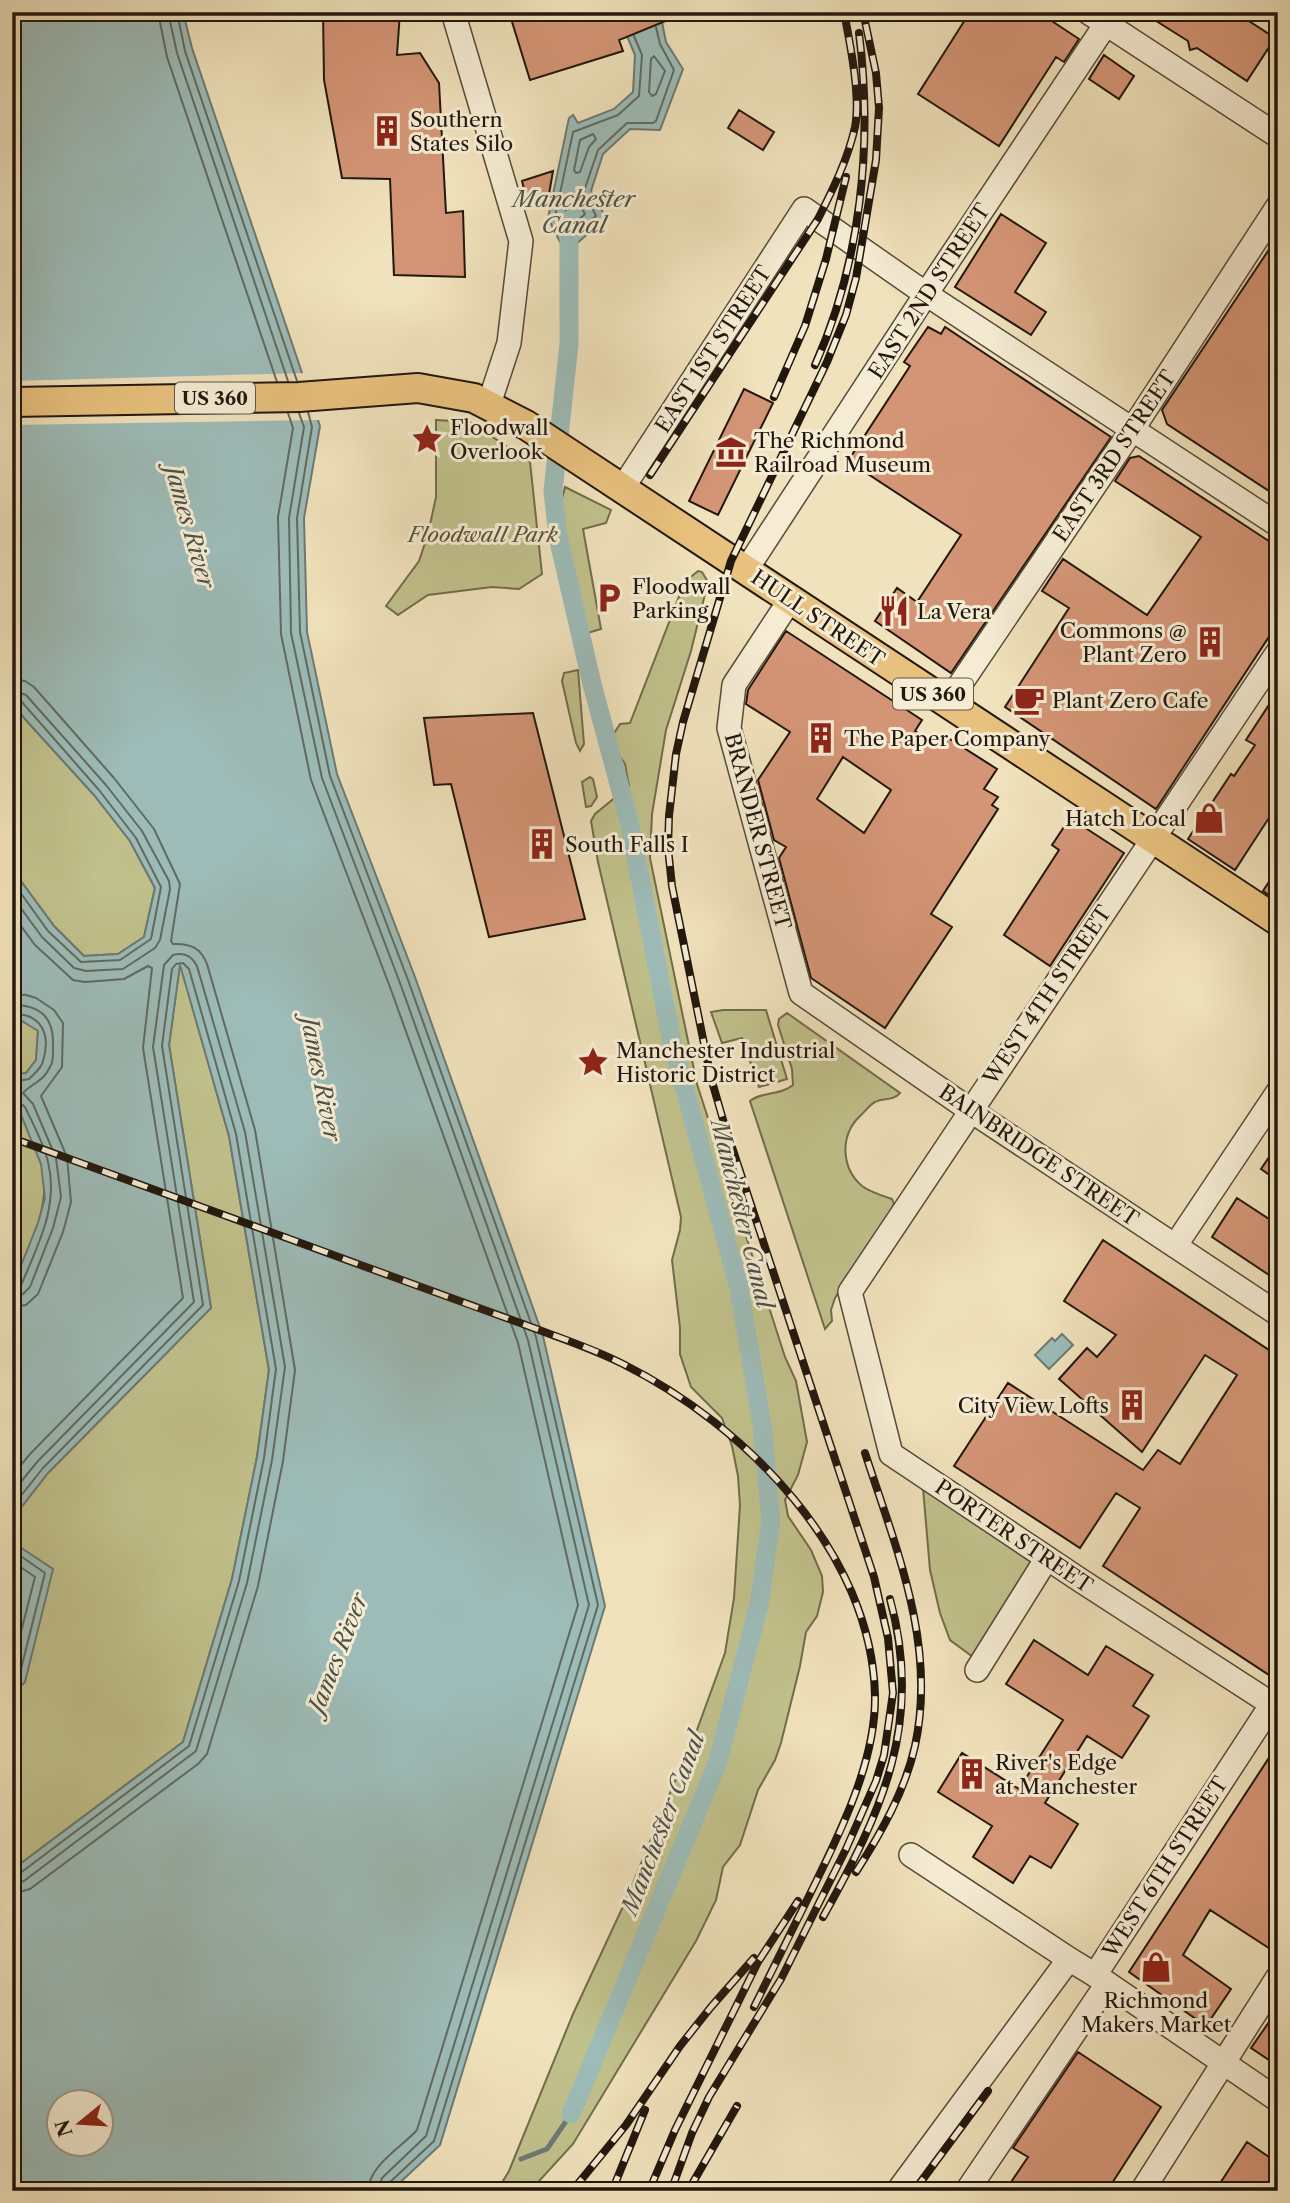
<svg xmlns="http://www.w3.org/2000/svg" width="1290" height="2203" viewBox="0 0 1290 2203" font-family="'Libre Caslon Text',serif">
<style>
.green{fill:#c1c18c;stroke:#726c4c;stroke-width:2}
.water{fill:#9dbcb8;stroke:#6c7a74;stroke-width:2;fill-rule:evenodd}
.pier{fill:#f0e2bc}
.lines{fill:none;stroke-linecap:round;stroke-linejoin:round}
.shore{stroke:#606a62;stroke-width:2}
.stream{stroke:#6c7a74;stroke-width:5}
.canal{stroke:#9dbcb8;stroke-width:19}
.building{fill:#d49576;stroke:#22170d;stroke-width:2;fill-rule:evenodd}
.minor-casing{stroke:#564a39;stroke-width:26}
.major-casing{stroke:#22170d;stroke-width:32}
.minor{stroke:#f5ecd3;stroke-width:23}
.major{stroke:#e8c17e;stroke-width:28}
.rail-casing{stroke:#22170d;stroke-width:8}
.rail{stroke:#f5ecd3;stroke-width:5;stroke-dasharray:16;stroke-linecap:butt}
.labels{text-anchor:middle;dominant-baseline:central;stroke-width:6;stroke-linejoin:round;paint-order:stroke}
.shield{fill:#f5ecd3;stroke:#615748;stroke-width:2}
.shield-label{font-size:19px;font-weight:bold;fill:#22170d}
.poi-label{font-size:21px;fill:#22170d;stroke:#f5ecd3;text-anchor:start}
.street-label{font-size:21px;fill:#22170d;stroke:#f5ecd3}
.park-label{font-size:21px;font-style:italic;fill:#5a5239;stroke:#f5ecd3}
.water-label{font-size:23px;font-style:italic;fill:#4d5149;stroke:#f5ecd3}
</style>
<rect width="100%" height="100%" fill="#f0e2bc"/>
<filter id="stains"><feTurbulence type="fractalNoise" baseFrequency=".00286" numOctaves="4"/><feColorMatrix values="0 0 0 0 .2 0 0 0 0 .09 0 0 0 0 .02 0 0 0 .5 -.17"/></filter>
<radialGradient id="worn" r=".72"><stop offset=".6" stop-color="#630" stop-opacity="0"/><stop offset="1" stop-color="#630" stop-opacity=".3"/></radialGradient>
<path class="green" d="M436,420L470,422L530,462L542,574L519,589L492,587L428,595L398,615L386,606L419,561L428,534L436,497Z
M565,487L611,510L606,523L583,529L601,629L584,634L576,595L573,565L560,527L559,510Z
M698,571L702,572L708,582L691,651L666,730L652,814L650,858L697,1084L785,1357L796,1381L807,1442L798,1475L785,1500L788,1516L811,1550L822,1576L823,1592L817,1616L806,1632L800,1666L781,1743L775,1760L758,1790L740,1845L723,1867L716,1900L696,1941L573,2144L530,2191H497L509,2171L573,2014L626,1900L675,1781L690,1749L725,1653L734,1598L740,1505L738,1476L732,1446L722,1418L691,1387L680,1354V1328L672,1260L680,1230L681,1217L598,862L591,821L595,814L629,786L625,764L615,750L611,738L620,724L630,723L682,589L687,580Z
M578,670L584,744L580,751L576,743L562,681L564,673Z
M12,702L25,719L94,795L130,841L155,888L144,937L118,954L84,956L54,926L12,869Z
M590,777L593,779L597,797L591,806L586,807L582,782Z
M180,963L229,1136L269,1370L257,1457L232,1579L183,1742L12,1870V1693L25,1682L16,1514L48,1473L211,1308L169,1045Z
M723,1010H766L787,1079L759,1087L742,1038L722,1043L711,1012Z
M787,1013L900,1093C892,1102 884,1097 875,1102C869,1105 864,1113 859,1117C840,1136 841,1168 862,1186C870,1192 883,1196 892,1199L894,1204L886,1222L835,1298L831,1310L832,1321L825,1329L750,1101C762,1091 780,1096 793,1085L792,1069L778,1025L779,1019Z
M12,1020L22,1021L38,1030L36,1060L26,1073L12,1075Z
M12,1109L19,1110C26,1127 37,1146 42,1165C52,1208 28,1249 12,1288Z
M923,1488L1031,1562L973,1657L950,1640L940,1613L930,1570Z"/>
<path class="water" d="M12,12H183L192,48L320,426L304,518L307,632L337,774L415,977L543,1336L605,1606L440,2145L391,2191H12V1870L183,1742L232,1579L257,1457L269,1370L229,1136L180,965L169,1045L211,1308L48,1473L16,1514L17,1545L53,1569L25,1682L12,1693V1288L38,1223L45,1198L41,1164L19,1110L12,1109V1075L26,1073L36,1060L38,1031L22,1021L12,1020V869L54,926L84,956L118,954L144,937L155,888L130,841L94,795L25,719L12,702ZM60,2102H102V2144H60Z
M612,12H660L666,42L683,69L660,130L630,129L603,154L591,191L606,218L574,246L560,242L548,218L569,118L573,115L578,123L614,109L633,92L635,55L627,36L621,38Z
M1062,1334L1073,1345L1049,1369L1035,1355L1052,1338L1055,1341Z"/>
<path class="pier" d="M306,373L322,420L12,425V381Z"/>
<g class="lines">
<path class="shore" d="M158,12L167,57L277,382
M168,12L177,53L288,381
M177,12L185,51L297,381
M634,36L642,55L639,96L618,115L573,132L555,217L565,235L570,238L596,216L584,191L598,150L627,123H653L656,121L674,70L660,44L656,27
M654,56L665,71L656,94L652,96L649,92L651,59Z
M593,134L596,139L589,147L580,172L576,173L574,170L580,140Z
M573,193L585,214L572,226L565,215L569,195Z
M308,412L312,427L297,518L300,632L330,776L408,980L536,1337L598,1605L434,2141L389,2183L387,2191
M288,413L293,428L278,517L281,634L311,780L390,987L518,1343L578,1605L417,2130C401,2148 369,2165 368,2191
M299,413L304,427L289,518L291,633L322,778L400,983L528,1340L589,1605L426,2136L382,2178L378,2191
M12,679L25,681L34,687L114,778L154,829L180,884L171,941L173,944C190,943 201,948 207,964L255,1130L295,1370L283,1461L258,1586L207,1754L198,1764L30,1889L12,1894
M12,690L26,695L106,785L142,831L169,881L170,889L160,940L155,948L123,969L86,971L74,968L42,937L12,896
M12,698L21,701L99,790L136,838L161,887L151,939L120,960L81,962L48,931L12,881
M12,914L35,945L73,980L85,982L124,979L148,966L152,968L143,1048L183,1298L30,1454L12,1476
M12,994L26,995L36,998L54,1010L63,1023L62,1067L41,1096L67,1157L71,1202L63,1232L38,1294L26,1305L12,1307
M12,1005C40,1005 54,1017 53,1045C53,1052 54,1061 50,1067C44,1081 31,1084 23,1093L33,1104L56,1158L61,1197L53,1228L30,1287L23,1294L12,1297
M12,1014C42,1013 51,1035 43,1061C42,1068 34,1074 29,1079L12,1082
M12,1102L20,1103L25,1107C33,1124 44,1144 48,1162C59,1205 38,1245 22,1283L18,1287L12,1288
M12,1493L37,1462L194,1302L153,1047L164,965L173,955C184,952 192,956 197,966L245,1132L285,1367L272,1460L247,1583L196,1751L24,1881L12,1884
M12,1507L43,1468L203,1305L162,1046L172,969L176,964L183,963L189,969L236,1134L276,1369L264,1458L239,1581L189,1746L19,1874L12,1875
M12,1550L45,1573L19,1677L12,1684
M12,1561L35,1577L12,1667"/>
<path class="stream" d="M521,2159L547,2149L571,2114"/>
<path class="canal" d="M569,220V344L553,491L558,537L592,684L629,821L671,1038L739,1288L762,1425L771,1520L759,1605L717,1764L571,2114"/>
</g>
<path class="building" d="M323,12H400L397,55L420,53L439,83L446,213L463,211L465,277L394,275L390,179L342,178L324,80Z
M509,12H564L565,17L582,12L685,13L619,40L623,51L530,80Z
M970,12H1038L1079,39L1064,62L1056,57L999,146L918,94Z
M1142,12H1235L1275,38L1247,81L1197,48L1190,50L1188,41Z
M1104,55L1134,76L1119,99L1089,79Z
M739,110L774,132L763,150L728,128Z
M553,171L548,200L527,201L522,181Z
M1001,214L1046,243L1015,292L1046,312L1031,335L955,287Z
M1278,236V497L1167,424L1162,410Z
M928,327L941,334L945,327L1111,437L951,673L875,621L897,588L917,602L961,535L848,461L910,366L904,362Z
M744,389L773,403L718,515L689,501Z
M1139,456L1278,547V623L1156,809L1005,707L1069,608L1042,591L1063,559L1147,615L1201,537L1115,481L1130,458Z
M786,631L922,720L915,731L939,746L945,736L997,769L984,789L998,797L992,805L998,809L931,914L952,927L885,1028L811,978L779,858L786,847L774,840L758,780L790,732L746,704L748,690ZM843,757L891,790L864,833L817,799Z
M1278,691V804L1235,870L1188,839L1231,774L1234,776L1255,745L1246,740Z
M533,713L585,919L489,937L451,784L434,785L424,718Z
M1070,818L1124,853L1050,966L1004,935L1059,850L1052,845Z
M1278,868V901L1263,891Z
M1278,1144V1181L1261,1169Z
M1237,1198L1278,1225V1281L1212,1237Z
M1103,1240L1278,1356V1681L1103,1566L1140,1508L1116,1493L1080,1548L954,1466L1008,1383L1143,1470L1158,1450L1180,1464L1237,1375L1205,1355L1142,1452L1059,1379L1087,1348L1097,1357L1116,1335L1064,1301Z
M1034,1640L1088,1675L1106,1646L1153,1675L1133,1706L1149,1716L1122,1758L1087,1736L1045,1803L1078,1824L1051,1868L1030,1856L1013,1883L973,1857L992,1826L938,1792L962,1753L1019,1789L1063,1720L1006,1684Z
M1278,1744V1954L1210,1910L1183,1955L1231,1989L1206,2026L1129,1972Z
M1278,2009V2066L1251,2048Z
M1078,2052L1161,2107L1107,2191H1005L1028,2157L1013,2148Z
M1247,2142L1278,2163V2176L1268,2191H1215Z"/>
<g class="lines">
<defs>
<path id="minor" d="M453,12L521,241L509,343L489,404
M1088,12L1278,136
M622,489L804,209L926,294L1278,525
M746,570L926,294L1114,12
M790,600L734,685L729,728L801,993L970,1110L1278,1314
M1278,652L850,1292L891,1454L1083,1582L1278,1708
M947,704L1132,430L1278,206
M1175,1246L1278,1092
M977,1670L1047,1558
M911,1855L1069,1959
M1095,1975L1278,2100
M898,2191L1069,1959L1095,1975L1272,1704
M967,2191L1107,1984
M1142,2191L1278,1977"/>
<path id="major" d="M12,402L299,397L418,388L474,398L526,425L1278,921"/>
</defs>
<use href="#minor" class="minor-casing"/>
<use href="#major" class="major-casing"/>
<use href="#minor" class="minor"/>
<use href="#major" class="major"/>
<defs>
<path id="rail" d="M815,365C861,262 873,144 859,33
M774,397L805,326L826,259L846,177
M650,475L818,219C833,189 848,159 855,127C861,96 850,44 844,12
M12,1138C127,1180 241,1221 355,1263C411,1283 467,1304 523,1324C557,1337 592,1348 623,1364C745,1425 872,1552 875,1696C876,1764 837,1839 808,1898C790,1935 772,1971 754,2007
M856,1872C881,1833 905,1791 915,1746C937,1645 896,1548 865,1453
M823,1917C882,1811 924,1723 890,1599
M572,2191L626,2125L680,2046L711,2007L754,1958
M612,2191L645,2110
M649,2191L675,2130L758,1962L798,1901
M671,2191L692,2133L709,2097L781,1979L846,1849L876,1781L884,1755L893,1693L888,1638L874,1577L724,1123L711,1078L672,886L668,848L669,816L676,754L683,722L731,561L827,362L846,315L856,278L876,160L879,108L876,73L863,12
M688,2191L737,2106
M914,2191L988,2091"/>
</defs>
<use href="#rail" class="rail-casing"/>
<use href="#rail" class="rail"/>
</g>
<defs>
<symbol id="building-bare" viewBox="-9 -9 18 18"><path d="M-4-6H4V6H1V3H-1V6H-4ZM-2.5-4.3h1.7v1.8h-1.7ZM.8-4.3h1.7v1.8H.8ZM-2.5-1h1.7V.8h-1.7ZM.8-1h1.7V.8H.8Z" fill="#8f2418" stroke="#f5ecd3" stroke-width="2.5" paint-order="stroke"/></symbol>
<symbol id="sight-bare" viewBox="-9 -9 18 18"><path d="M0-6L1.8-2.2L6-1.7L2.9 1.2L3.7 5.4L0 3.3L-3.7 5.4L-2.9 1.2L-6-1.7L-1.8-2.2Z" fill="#8f2418" stroke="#f5ecd3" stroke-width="2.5" paint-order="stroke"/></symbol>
<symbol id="museum-bare" viewBox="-9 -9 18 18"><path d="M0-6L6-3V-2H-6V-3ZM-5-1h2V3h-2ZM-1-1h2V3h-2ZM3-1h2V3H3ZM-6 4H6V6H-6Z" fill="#8f2418" stroke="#f5ecd3" stroke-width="2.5" paint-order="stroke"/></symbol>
<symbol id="parking-bare" viewBox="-9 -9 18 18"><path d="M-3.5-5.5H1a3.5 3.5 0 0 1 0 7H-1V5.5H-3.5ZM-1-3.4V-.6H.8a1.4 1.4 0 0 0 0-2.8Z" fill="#8f2418" stroke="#f5ecd3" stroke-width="2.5" paint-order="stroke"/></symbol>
<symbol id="restaurant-bare" viewBox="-9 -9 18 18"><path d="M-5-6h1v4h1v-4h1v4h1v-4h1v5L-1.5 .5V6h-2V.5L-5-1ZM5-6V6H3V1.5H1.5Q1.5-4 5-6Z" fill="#8f2418" stroke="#f5ecd3" stroke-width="2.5" paint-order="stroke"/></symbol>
<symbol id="cafe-bare" viewBox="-9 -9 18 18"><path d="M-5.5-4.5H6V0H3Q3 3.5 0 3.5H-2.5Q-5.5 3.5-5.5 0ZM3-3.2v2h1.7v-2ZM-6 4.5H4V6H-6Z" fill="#8f2418" stroke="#f5ecd3" stroke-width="2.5" paint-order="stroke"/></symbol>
<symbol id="shop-bare" viewBox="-9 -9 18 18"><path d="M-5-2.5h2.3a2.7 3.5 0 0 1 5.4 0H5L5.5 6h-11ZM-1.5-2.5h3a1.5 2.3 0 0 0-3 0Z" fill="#8f2418" stroke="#f5ecd3" stroke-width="2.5" paint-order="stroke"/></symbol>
</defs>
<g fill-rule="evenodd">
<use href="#building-bare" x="365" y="109" width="44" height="44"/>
<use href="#sight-bare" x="405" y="417" width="44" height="44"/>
<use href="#museum-bare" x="709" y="430" width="44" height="44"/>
<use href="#parking-bare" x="587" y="576" width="44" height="44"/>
<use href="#restaurant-bare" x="872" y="589" width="44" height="44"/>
<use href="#building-bare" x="1188" y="620" width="44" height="44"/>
<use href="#cafe-bare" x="1007" y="678" width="44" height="44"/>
<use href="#building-bare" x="799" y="716" width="44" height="44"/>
<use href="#shop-bare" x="1187" y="796" width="44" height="44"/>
<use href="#building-bare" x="520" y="822" width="44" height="44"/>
<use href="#sight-bare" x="571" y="1040" width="44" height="44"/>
<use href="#building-bare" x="1110" y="1383" width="44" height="44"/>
<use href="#building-bare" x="950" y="1752" width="44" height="44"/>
<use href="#shop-bare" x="1134" y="1945" width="44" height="44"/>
</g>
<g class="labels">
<g class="shield">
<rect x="175" y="382.5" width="80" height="31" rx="5"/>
<rect x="893" y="678.5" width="80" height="31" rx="5"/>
</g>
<g class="shield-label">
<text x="215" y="398">US 360</text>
<text x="933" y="694">US 360</text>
</g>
<g class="poi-label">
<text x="410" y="119">Southern<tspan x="410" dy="24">States Silo</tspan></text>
<text x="450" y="427">Floodwall<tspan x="450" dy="24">Overlook</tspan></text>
<text x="754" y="440">The Richmond<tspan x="754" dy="24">Railroad Museum</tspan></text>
<text x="632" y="586">Floodwall<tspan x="632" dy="24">Parking</tspan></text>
<text x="917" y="611">La Vera</text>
<text x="1187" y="630" text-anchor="end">Commons @<tspan x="1187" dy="24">Plant Zero</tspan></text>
<text x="1052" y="700">Plant Zero Cafe</text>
<text x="844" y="738">The Paper Company</text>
<text x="1186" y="818" text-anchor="end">Hatch Local</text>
<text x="565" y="844">South Falls I</text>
<text x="616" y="1050">Manchester Industrial<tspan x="616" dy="24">Historic District</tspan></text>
<text x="1109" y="1405" text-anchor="end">City View Lofts</text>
<text x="995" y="1762">River's Edge<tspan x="995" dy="24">at Manchester</tspan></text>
<text x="1156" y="2000" text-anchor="middle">Richmond<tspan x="1156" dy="24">Makers Market</tspan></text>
</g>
<g class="street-label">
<text transform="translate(929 291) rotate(-57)">EAST 2ND STREET</text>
<text transform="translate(713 349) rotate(-57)">EAST 1ST STREET</text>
<text transform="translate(1114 456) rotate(-56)">EAST 3RD STREET</text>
<text transform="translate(818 618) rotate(34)">HULL STREET</text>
<text transform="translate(758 831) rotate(75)">BRANDER STREET</text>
<text transform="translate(1047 995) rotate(-56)">WEST 4TH STREET</text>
<text transform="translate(1039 1155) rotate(34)">BAINBRIDGE STREET</text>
<text transform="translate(1014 1536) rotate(34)">PORTER STREET</text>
<text transform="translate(1165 1867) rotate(-57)">WEST 6TH STREET</text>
</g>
<g class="park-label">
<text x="483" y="534">Floodwall Park</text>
</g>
<g class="water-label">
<text x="574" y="199">Manchester<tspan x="574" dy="26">Canal</tspan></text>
<text transform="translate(190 527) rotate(74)">James River</text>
<text transform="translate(321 1079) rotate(79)">James River</text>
<text transform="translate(742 1214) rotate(76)">Manchester Canal</text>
<text transform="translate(338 1653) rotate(-69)">James River</text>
<text transform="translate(663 1823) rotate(-69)">Manchester Canal</text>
</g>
</g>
<rect width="1290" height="2203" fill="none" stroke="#f0e2bc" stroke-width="42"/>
<rect x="14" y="14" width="1262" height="2175" fill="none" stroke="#22170d" stroke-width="3.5"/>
<rect x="21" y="21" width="1248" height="2161" fill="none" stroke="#22170d" stroke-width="2"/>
<g transform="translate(80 2123) rotate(252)"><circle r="33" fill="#f5ecd3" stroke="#a19784" stroke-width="2"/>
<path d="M0-5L12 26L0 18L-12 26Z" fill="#8f2418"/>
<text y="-10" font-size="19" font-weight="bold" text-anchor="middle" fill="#22170d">N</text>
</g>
<rect width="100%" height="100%" filter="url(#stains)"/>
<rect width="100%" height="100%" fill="url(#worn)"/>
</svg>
